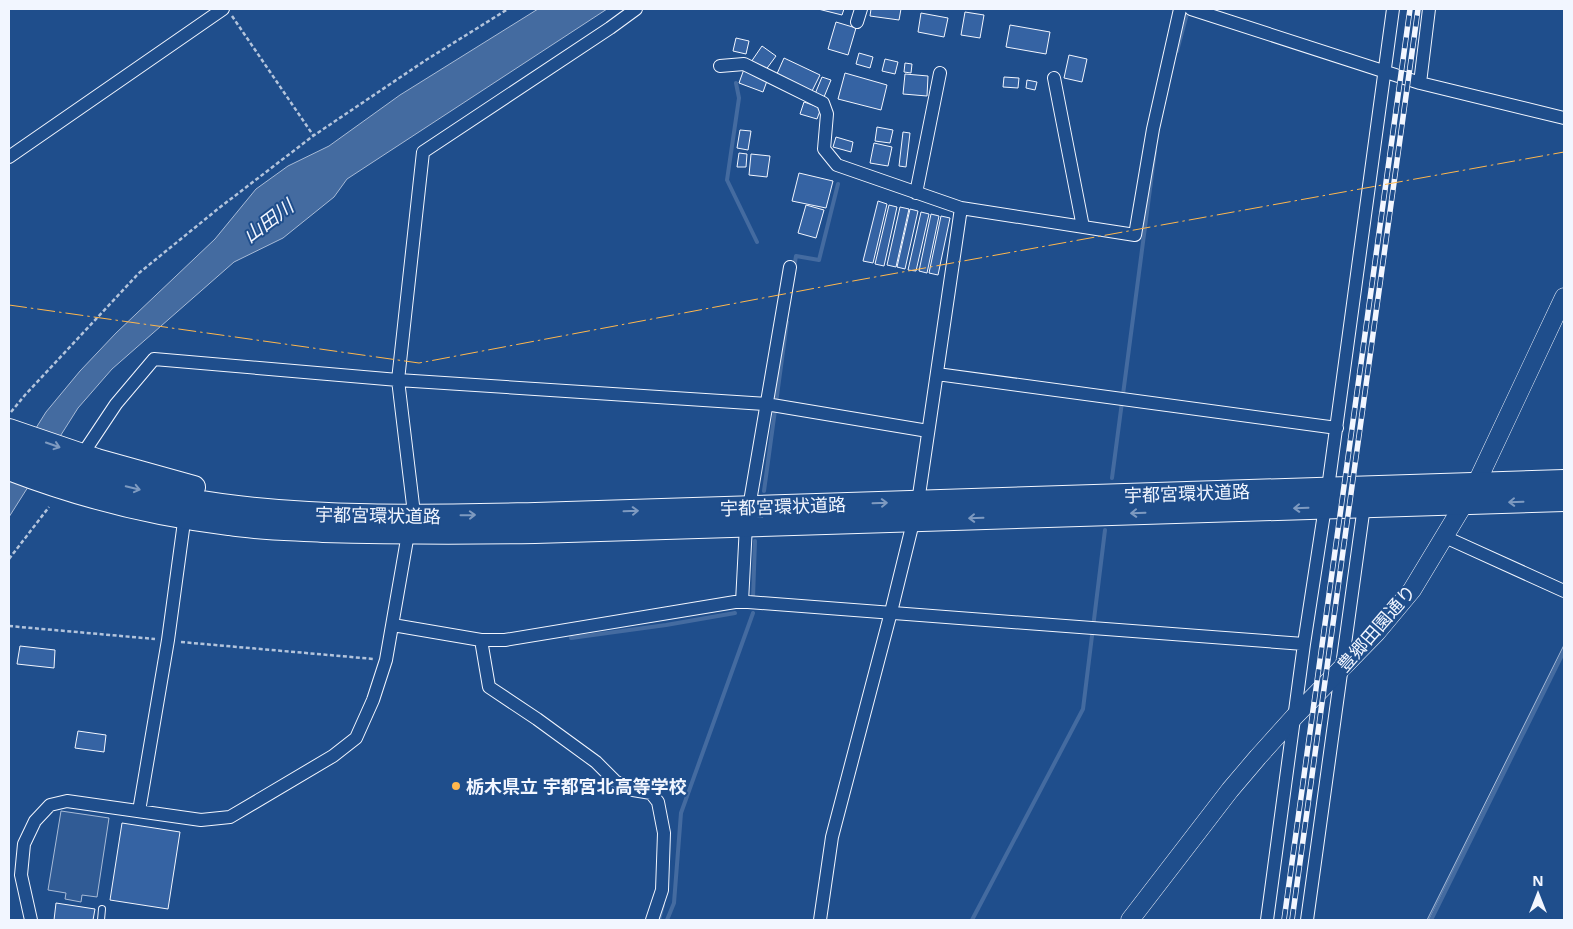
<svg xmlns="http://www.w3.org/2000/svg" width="1573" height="929" viewBox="0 0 1573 929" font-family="'Noto Sans','Noto Sans JP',sans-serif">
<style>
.green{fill:#305b95;stroke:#a8bbd7}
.water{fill:#446ba0;stroke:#a8bbd7}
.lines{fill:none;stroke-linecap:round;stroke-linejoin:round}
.stream{stroke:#446ba0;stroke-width:4}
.building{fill:#3563a3;stroke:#f2f6ff}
.lane-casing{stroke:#f2f6ff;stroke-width:8}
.street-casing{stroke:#f2f6ff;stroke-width:14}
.secondary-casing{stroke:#f2f6ff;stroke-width:19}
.highway-casing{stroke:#f2f6ff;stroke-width:24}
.path{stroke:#b3c4dc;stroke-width:2.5;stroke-dasharray:4 2.5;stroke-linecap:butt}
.lane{stroke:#1f4e8c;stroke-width:6}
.street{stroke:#1f4e8c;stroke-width:12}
.secondary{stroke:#1f4e8c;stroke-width:18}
.highway{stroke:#1f4e8c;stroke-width:22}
.rail-casing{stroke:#f2f6ff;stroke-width:5.5}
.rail{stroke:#1f4e8c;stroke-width:4;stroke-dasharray:11;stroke-linecap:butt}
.power{stroke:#ffb74d;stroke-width:1;stroke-dasharray:18 4 2.5 4;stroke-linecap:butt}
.oneway{stroke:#7e9ac0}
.poi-dot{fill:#ffb74d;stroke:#1f4e8c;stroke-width:2}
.labels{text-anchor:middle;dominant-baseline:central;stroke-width:4;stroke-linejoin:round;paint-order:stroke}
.street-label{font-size:18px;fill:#f2f6ff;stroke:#1f4e8c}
.poi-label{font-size:18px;font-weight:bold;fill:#f2f6ff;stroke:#1f4e8c;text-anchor:start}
.water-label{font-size:19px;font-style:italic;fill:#f2f6ff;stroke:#1f4e8c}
</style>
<rect width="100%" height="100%" fill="#1f4e8c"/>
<path class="green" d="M61,811L109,818L97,897L82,895L81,902L65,899L66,893L48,890Z"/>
<path class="water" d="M538,9H607L347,179L334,197L283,238L234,262L112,369L78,408L9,517V471L46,412L80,371L116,333L215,239L256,189L288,166L329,146L400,95Z
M1564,645V650L1429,920H1427Z"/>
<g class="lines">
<path class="stream" d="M1177,51L1188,10
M736,83L739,98L727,180L757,242
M794,268L796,256L819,260L838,184
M1112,478L1155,151
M764,491L787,322
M753,598L755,541
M571,638L666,625L735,613
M659,920L663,905
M667,920L674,903L681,813L753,613
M972,920L1083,709L1105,530
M1431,920L1564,651"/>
</g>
<path class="building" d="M818,9H844L842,15Z
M871,9H901L899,20L870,16Z
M965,12L984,15L980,38L961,35Z
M921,13L948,18L944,37L918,32Z
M836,22L856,28L848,55L828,49Z
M1010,25L1050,32L1046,54L1006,47Z
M736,38L749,41L746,54L733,51Z
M762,46L776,56L765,71L751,62Z
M859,53L873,57L870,68L856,64Z
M1069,55L1087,59L1082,82L1064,78Z
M784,58L820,75L811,93L776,76Z
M885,59L898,62L895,74L882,71Z
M905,63L912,64L911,73L904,72Z
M744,69L768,78L763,92L739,83Z
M845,73L887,85L881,110L838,99Z
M905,74L928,76L927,96L903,94Z
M822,77L831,80L824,97L815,94Z
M1004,77L1019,78L1018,88L1003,87Z
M1027,80L1037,82L1035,90L1026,88Z
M804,102L821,108L817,119L800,114Z
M877,127L893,130L890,143L875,141Z
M740,130L751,131L748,150L737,148Z
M903,132L910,133L906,167L899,166Z
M836,137L853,142L851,152L833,147Z
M874,143L892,147L888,166L870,163Z
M739,153L747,154L746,167H737Z
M751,154L770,156L767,177L749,175Z
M799,173L833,181L826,208L792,201Z
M878,201L887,204L873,263L863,261Z
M806,205L824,210L816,238L798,233Z
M889,205L897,207L884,266L875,264Z
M900,207L909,209L896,267L887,265Z
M910,209L918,211L905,269L897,267Z
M921,212L929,214L916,271L908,270Z
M931,214L939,216L927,273L919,271Z
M941,216L950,218L938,275L929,273Z
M20,646L55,650L54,668L17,664Z
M78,731L106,735L104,752L75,748Z
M122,823L180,832L168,909L110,900Z
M56,903L95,909L93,920H54Z"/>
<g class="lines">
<defs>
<path id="lane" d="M101,920L102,909"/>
<path id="street" d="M1191,9L1420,83L1564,118
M857,22L861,9
M720,66L744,64L823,103L827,114L824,149L837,165L961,208
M1054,78L1083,227
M1420,83L1429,9
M9,157L223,9
M916,193L940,73
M937,374L1337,428
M83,455L84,452L116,404L154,359L398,380L766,404L928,431
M1328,488L1393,9
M1445,537L1564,591
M742,602L746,525L790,267
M393,625L481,640H505L735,602H748L1304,644
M481,640L489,687L537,719L596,762L615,781L633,790L651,793L658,802L664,833L662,890L652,920
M139,811L168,640L184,522
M31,920L21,875L24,844L35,821L50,805L67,801L201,820L230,817L333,756L356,738L373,700L386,660L413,505L398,380L423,152L610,28L636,9
M820,920L832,837L891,612L918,502L961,208L1135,235L1153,129L1180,9
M1267,920L1304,644L1325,507
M1307,920L1364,506"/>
<path id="secondary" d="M1130,920L1230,790L1258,757L1294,717L1377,632L1412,590L1476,484L1564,297"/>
<path id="highway" d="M9,430L97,460L194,487
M9,450C77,476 148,495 221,505C325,519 430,516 535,514L1564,481
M9,469C79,496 154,515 229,524C260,529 292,529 323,531C394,533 465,533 535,532L1564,500"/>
</defs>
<use href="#lane" class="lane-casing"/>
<use href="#street" class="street-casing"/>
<use href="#secondary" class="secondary-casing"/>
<use href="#highway" class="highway-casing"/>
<path class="path" d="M232,16L313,135
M11,412L25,395L139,273L219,208L313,136L426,60L508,9
M9,559L49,507
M9,626L155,639
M181,642L374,659"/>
<use href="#lane" class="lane"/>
<use href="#street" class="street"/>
<use href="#secondary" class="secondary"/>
<use href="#highway" class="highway"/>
<defs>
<path id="rail" d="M1284,920L1410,9
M1292,920L1418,9"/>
</defs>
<use href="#rail" class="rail-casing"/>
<use href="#rail" class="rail"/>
<path class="power" d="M9,305L419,363L853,281L1564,152"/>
</g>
<defs><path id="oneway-shaft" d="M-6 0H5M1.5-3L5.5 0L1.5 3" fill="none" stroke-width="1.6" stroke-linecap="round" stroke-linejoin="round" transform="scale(1.25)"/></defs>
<g class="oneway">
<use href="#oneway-shaft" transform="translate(53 445) rotate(19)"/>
<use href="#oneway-shaft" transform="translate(133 488) rotate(14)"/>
<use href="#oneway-shaft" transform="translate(1516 502) rotate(178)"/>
<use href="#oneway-shaft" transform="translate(880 503) rotate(-2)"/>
<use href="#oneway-shaft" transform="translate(1301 508) rotate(178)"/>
<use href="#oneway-shaft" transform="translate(631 511) rotate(-2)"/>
<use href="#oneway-shaft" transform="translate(1138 513) rotate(178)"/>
<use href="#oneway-shaft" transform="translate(468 515) rotate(-1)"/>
<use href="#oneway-shaft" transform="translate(976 518) rotate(178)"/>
</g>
<circle class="poi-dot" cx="456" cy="786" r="5"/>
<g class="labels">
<g class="street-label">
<text transform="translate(1187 493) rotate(-2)">宇都宮環状道路</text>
<text transform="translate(783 506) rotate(-2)">宇都宮環状道路</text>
<text transform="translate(378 515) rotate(1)">宇都宮環状道路</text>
<text transform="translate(1376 628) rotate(-49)">豊郷田園通り</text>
</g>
<g class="poi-label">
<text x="466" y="786">栃木県立 宇都宮北高等学校</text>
</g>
<g class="water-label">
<text transform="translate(268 221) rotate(-37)">山田川</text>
</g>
</g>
<rect width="1573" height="929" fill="none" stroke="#f2f6ff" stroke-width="20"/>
<g transform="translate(1538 894)" stroke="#1f4e8c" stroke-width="4" paint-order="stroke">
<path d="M0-4L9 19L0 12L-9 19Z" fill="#f2f6ff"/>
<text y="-8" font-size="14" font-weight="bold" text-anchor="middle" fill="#f2f6ff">N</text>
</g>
</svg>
